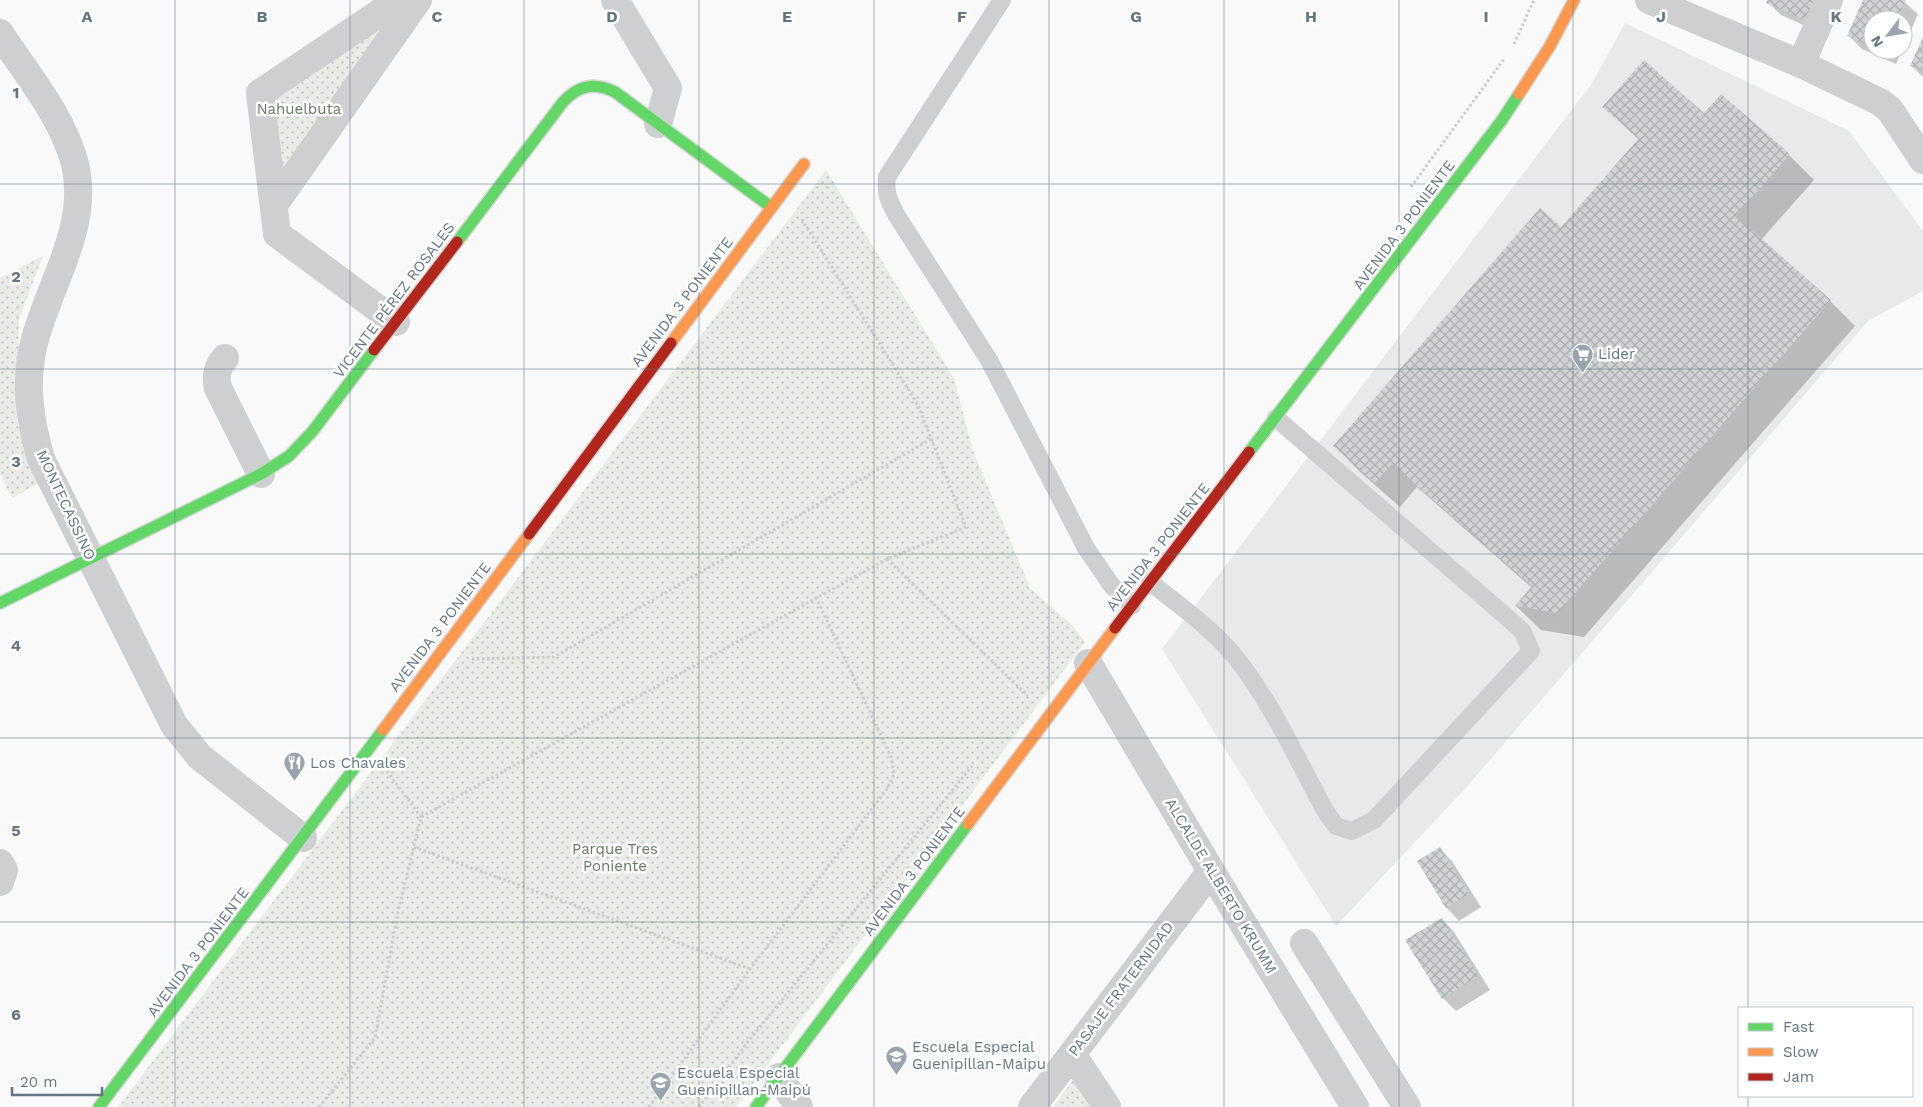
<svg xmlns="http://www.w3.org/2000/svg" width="1923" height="1107" viewBox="0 0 1923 1107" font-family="'Work Sans',sans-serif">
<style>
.built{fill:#e8e9e9}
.park{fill:url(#park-dots)}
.shadow{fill:#0003}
.building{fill:url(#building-cross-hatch)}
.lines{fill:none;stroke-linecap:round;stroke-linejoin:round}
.fast-casing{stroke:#d5d6d7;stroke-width:14}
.slow-casing{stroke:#d5d6d7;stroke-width:14}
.jam-casing{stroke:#d5d6d7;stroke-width:14}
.path{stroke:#cbcccd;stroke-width:3;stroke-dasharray:2.5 2.5;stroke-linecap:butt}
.lane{stroke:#cecfd0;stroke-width:18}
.street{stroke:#cecfd0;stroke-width:28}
.fast{stroke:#63d668;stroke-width:11}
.slow{stroke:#ff974d;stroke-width:11}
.jam{stroke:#b3261e;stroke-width:11}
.grid{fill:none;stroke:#657683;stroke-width:1;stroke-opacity:0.55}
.labels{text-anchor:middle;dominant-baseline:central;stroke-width:5;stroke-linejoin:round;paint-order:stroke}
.park-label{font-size:15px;fill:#687a64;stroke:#fff}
.street-label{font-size:15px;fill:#657683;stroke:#fff}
.poi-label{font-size:15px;fill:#657683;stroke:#fff;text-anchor:start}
.grid-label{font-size:16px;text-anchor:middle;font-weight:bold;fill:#657683;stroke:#fff;stroke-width:5;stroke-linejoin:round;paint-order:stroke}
</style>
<defs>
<pattern id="park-dots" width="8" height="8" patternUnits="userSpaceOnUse" patternTransform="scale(1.25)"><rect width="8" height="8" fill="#e8ebe6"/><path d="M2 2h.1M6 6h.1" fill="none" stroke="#c0c3c0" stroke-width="1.8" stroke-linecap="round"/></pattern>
<pattern id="building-cross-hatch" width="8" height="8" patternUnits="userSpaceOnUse" patternTransform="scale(1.25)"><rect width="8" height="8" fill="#d0d2d3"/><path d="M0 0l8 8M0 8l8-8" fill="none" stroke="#acafb1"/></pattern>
</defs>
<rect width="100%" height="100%" fill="#f9f9f9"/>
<path class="built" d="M1625,23L1849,131L1923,231V291L1868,321L1464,790L1336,926L1162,649L1592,83Z"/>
<path class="park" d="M393,22L282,180L270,96Z
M826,170L954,378L973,451L1030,588L1072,625L1085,642L736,1107H118Z
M43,256L19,319L17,421L39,483L12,498L0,474V278Z
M1075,1077L1094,1107H1053Z"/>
<path class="shadow" d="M1769,0H1821L1819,32L1781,15L1768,2Z
M1864,0H1902L1918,14L1903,49V20H1873V50H1902L1896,64L1862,49L1849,36Z
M1923,40V77L1912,66Z
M1604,107L1704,115L1789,155L1814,180L1761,240L1830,301L1855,326L1584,637L1541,630L1516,606L1532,588L1417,487L1400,507L1359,471L1335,446L1561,229L1639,140Z
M1439,848L1452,861L1481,907L1459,921L1447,908L1418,862Z
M1442,919L1454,932L1490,990L1456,1011L1443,998Z"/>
<path class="building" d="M1767,0H1815L1806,20L1766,3Z
M1863,0H1906L1897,20H1873V48L1847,36Z
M1923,37V72L1910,66Z
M1644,60L1704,113L1721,94L1790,154L1736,216L1831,300L1558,613L1515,606L1532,586L1392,464L1375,483L1333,446L1540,208L1561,227L1639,138L1602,107Z
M1440,847L1469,894L1446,908L1417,861Z
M1442,918L1478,976L1442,999L1405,940Z"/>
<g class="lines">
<defs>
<path id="fast" d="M457,242L563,102C579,85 594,82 615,92L771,207
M1249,452L1502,120L1519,94
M0,603L261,474L289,456L312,432L374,350
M99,1107L383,730
M756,1107L968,824"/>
<path id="slow" d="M1519,94L1550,46L1574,0
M671,343L804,164
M383,730L529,534
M968,824L1115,628"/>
<path id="jam" d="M374,350L457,242
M529,534L671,343
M1115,628L1249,452"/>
</defs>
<use href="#fast" class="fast-casing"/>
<use href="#slow" class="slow-casing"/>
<use href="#jam" class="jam-casing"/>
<path class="path" d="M1514,44L1534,0
M1411,187L1504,59
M887,559L1028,696
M472,659L554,657L931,439
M387,771L421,817
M414,847L750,969
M319,1107L375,1038L397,917L421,817L887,559L966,527L918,405L801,218
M649,1107L750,969L887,789L894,774L891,757L816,597
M699,1107L747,1043L972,766"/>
<path class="lane" d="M1002,0L887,177C885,194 889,201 897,216L989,360L1086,548L1112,586L1132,606
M1150,582C1180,606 1212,628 1236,658C1271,701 1299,763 1326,812L1336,826L1352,831L1374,820L1531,651L1523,632L1509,619L1276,418"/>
<path class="street" d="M615,0L668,88L658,124
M1649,0L1801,64L1880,102L1890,110L1923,160
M0,33C27,75 62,115 75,164C90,227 49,284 34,343C24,382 30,421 41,459L174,725L200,757L303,838
M1801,64L1829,0
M274,205L418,0
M396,322L277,234L260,93L399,0
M225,358C217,367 215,376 218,388L261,474
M1088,663L1211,871L1355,1107
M0,863L4,870L0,882
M1304,943L1407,1107
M1072,1054L1107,1107
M779,1077L799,1107
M1032,1107L1211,871"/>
<use href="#fast" class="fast"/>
<use href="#slow" class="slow"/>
<use href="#jam" class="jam"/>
</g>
<path class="grid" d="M175,0V1107M350,0V1107M524,0V1107M699,0V1107M874,0V1107M1049,0V1107M1224,0V1107M1399,0V1107M1573,0V1107M1748,0V1008M0,184H1923M0,369H1923M0,554H1923M0,738H1923M0,922H1923M1748,1096V1107"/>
<defs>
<symbol id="supermarket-pin" viewBox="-11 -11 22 30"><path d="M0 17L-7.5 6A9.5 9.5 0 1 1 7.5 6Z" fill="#99a4ac" stroke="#fff"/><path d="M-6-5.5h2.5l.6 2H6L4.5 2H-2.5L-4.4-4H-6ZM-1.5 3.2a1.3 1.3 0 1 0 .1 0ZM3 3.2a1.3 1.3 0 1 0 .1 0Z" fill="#fff"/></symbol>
<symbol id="restaurant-pin" viewBox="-11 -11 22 30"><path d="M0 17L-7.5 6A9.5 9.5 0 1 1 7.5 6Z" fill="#99a4ac" stroke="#fff"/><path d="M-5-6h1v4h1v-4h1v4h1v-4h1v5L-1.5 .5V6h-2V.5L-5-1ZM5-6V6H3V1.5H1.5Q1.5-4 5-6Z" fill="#fff"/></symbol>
<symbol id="school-pin" viewBox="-11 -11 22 30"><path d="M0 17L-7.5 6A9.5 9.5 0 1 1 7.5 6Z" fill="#99a4ac" stroke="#fff"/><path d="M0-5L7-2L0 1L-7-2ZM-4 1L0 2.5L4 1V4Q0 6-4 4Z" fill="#fff"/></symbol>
</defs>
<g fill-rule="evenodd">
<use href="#supermarket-pin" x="1570" y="342" width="25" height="34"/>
<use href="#restaurant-pin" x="282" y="750" width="25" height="34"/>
<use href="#school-pin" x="884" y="1044" width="25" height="34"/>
<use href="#school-pin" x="648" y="1070" width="25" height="34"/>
</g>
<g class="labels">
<g class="park-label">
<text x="299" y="109">Nahuelbuta</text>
<text x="615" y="849">Parque Tres<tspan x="615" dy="17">Poniente</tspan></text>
</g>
<g class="street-label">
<text transform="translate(1404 225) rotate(-53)">AVENIDA 3 PONIENTE</text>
<text transform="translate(394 300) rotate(-53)">VICENTE PÉREZ ROSALES</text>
<text transform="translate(682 302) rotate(-53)">AVENIDA 3 PONIENTE</text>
<text transform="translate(66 505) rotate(65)">MONTECASSINO</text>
<text transform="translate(1158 547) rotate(-52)">AVENIDA 3 PONIENTE</text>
<text transform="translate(440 627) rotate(-53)">AVENIDA 3 PONIENTE</text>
<text transform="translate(914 871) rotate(-53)">AVENIDA 3 PONIENTE</text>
<text transform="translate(1221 886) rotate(59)">ALCALDE ALBERTO KRUMM</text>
<text transform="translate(198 952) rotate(-53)">AVENIDA 3 PONIENTE</text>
<text transform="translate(1121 989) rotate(-53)">PASAJE FRATERNIDAD</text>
</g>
<g class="poi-label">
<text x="1598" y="354">Lider</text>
<text x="310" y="763">Los Chavales</text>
<text x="912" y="1047">Escuela Especial<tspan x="912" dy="17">Guenipillan-Maipu</tspan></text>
<text x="677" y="1073">Escuela Especial<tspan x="677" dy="17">Guenipillan-Maipú</tspan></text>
</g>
</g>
<g class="grid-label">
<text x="87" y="22">A</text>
<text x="262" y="22">B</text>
<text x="437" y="22">C</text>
<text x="612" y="22">D</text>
<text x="787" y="22">E</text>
<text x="962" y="22">F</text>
<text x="1136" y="22">G</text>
<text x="1311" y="22">H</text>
<text x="1486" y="22">I</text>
<text x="1661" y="22">J</text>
<text x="1836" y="22">K</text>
<text x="16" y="98">1</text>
<text x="16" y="282">2</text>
<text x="16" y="467">3</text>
<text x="16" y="651">4</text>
<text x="16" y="836">5</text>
<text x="16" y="1020">6</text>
</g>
<rect x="1738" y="1007" width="175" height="90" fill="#ffffff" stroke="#c1c8cd"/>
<rect x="1748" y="1023" width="25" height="8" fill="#63d668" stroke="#c1c8cd"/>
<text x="1783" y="1032" font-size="15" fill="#657683">Fast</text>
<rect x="1748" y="1048" width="25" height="8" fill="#ff974d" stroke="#c1c8cd"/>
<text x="1783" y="1057" font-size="15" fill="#657683">Slow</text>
<rect x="1748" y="1073" width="25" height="8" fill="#b3261e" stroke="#c1c8cd"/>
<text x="1783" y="1082" font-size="15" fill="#657683">Jam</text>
<g transform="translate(1888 35) rotate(239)"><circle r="24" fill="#ffffff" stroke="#c1c8cd"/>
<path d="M0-4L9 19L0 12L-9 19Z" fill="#99a4ac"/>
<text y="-8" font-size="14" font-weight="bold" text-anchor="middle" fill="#657683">N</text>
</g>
<path d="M12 1087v8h90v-8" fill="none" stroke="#657683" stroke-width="2.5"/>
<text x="20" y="1087" font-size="15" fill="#657683" stroke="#ffffff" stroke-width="4" paint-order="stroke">20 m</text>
</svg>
